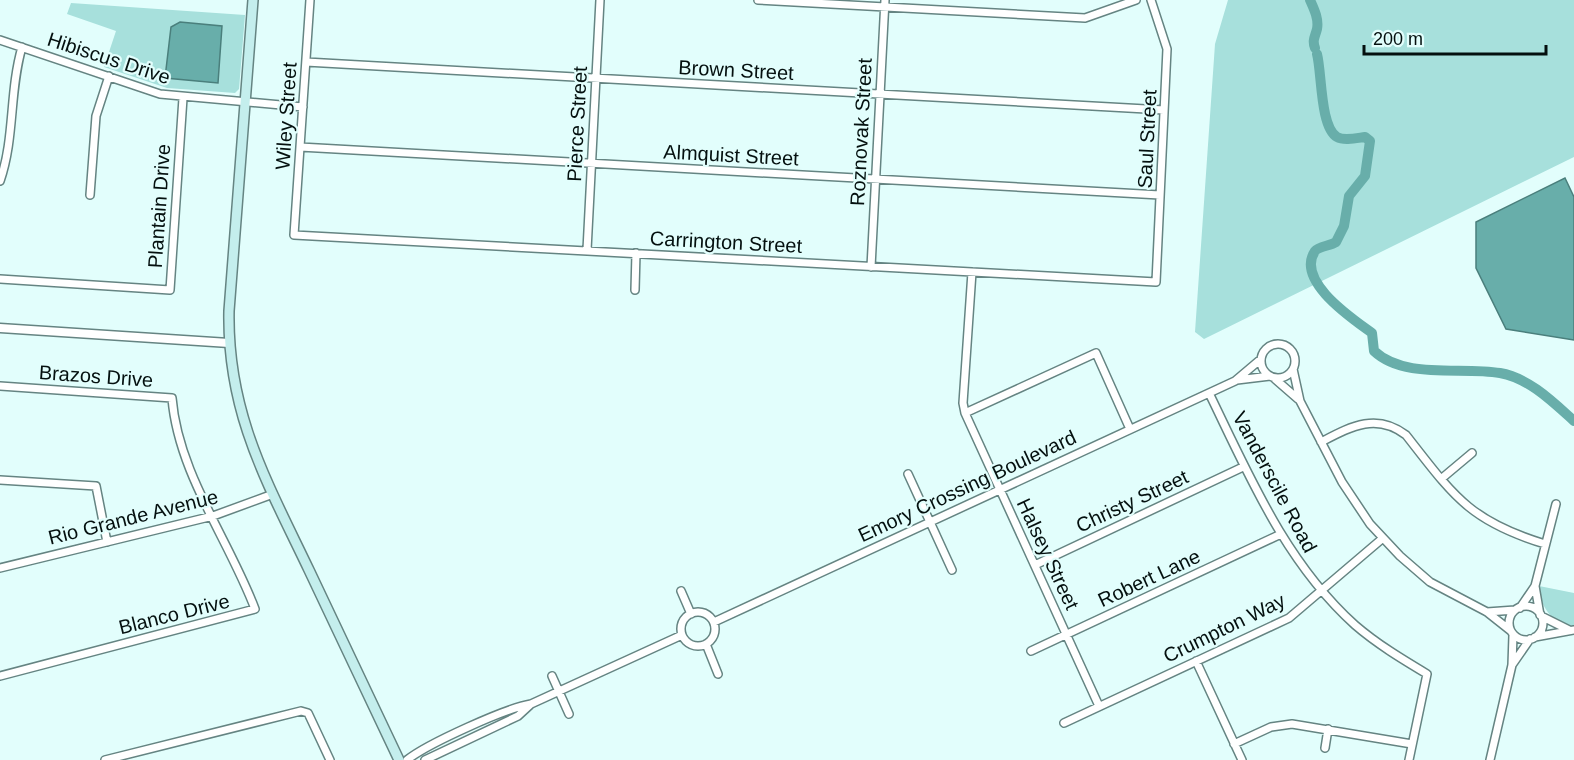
<svg xmlns="http://www.w3.org/2000/svg" width="1574" height="760" viewBox="0 0 1574 760" font-family="Helvetica,sans-serif">
<style>
.green{fill:#a7e0dc}
.water{fill:#68aeaa;stroke:#4a7f7c;stroke-width:1.5}
.lines{fill:none;stroke-linecap:round;stroke-linejoin:round}
.river{stroke:#68aeaa;stroke-width:10}
.minor-casing{stroke:#658482;stroke-width:10}
.tertiary-casing{stroke:#658482;stroke-width:11}
.secondary-casing{stroke:#658482;stroke-width:12}
.minor{stroke:#fff;stroke-width:7}
.tertiary{stroke:#fff;stroke-width:8}
.secondary{stroke:#c4eeed;stroke-width:9}
.labels{text-anchor:middle;dominant-baseline:central;stroke-width:4.5;stroke-linejoin:round;paint-order:stroke}
.street-label{font-size:20px;fill:#04100f;stroke:#e2fefc}
</style>
<rect width="100%" height="100%" fill="#e2fefc"/>
<path class="green" d="M1228,0H1574V157L1204,339L1195,332L1215,44Z
M71,3L245,15L239,89L235,93L167,88L104,67L116,31L67,14Z
M1539,586L1574,593V626C1552,624 1540,607 1539,586Z"/>
<path class="water" d="M180,22L222,26L218,83L165,78L171,27Z
M1565,178L1574,197V340L1506,329L1476,268V222Z"/>
<g class="lines">
<path class="river" d="M1310,0C1314,9 1319,19 1317,29C1315,37 1312,40 1315,48
M1317,54C1322,73 1320,127 1337,137C1344,141 1357,138 1365,137L1370,141L1365,176L1349,196L1344,226L1336,242C1330,246 1319,246 1315,251C1295,281 1353,319 1372,333L1374,351C1405,380 1462,366 1500,373C1529,378 1553,402 1574,421"/>
<defs>
<path id="minor" d="M310,0L294,235L1156,282L1167,49L1151,0
M758,0L1085,18L1136,0
M0,40L160,94L303,107
M306,62L1164,110
M300,147L1160,195
M0,181C15,138 9,92 22,47
M90,195L96,116L109,76
M587,250L600,0
M871,267L885,0
M972,272L963,403L965,413L1099,706
M0,279L170,290L183,98
M635,290L636,253
M1261 361a17 17 0 1 1 34 0a17 17 0 1 1-34 0Z
M1293,369L1300,401L1342,482L1370,524L1400,556L1430,582L1487,612L1511,631
M1275,379L1298,399
M1237,380L1270,376
M0,386L172,398C178,473 229,540 255,609L0,676
M1209,393C1249,475 1285,562 1355,625C1377,644 1402,659 1427,674L1409,760
M965,413L1096,353L1130,429
M1321,442C1350,427 1376,412 1406,435C1453,495 1469,521 1545,544
M908,474L952,570
M1441,479L1472,453
M0,480L96,486L107,542
M1035,565L1243,467
M0,568L213,516L273,494
M1535,586L1540,615
M681,591L691,614
M1509 623a17 17 0 1 1 34 0a17 17 0 1 1-34 0Z
M1520,608L1535,586L1556,504
M1487,612L1515,610
M681 629a17 17 0 1 1 34 0a17 17 0 1 1-34 0Z
M1541,616L1569,630
M714,622L1235,381L1261,359
M1535,637L1574,630
M706,644L718,674
M1031,651L1281,534
M1196,661L1242,760
M1512,665L1530,639
M552,676L569,714
M1064,723L1289,618L1383,538
M1234,744L1271,727L1292,724L1412,744
M1325,748L1328,729
M105,760L301,711L308,713L330,760
M407,760C427,744 506,708 531,704L682,635
M425,760L518,716L531,704
M1490,760L1512,665L1513,635"/>
<path id="tertiary" d="M0,328L229,343"/>
<path id="secondary" d="M253,0L229,311C227,413 267,482 309,570C339,633 369,697 399,760"/>
</defs>
<use href="#minor" class="minor-casing"/>
<use href="#tertiary" class="tertiary-casing"/>
<use href="#secondary" class="secondary-casing"/>
<use href="#minor" class="minor"/>
<use href="#tertiary" class="tertiary"/>
<use href="#secondary" class="secondary"/>
</g>
<g class="labels">
<g class="street-label">
<text transform="translate(109 58) rotate(18)">Hibiscus Drive</text>
<text transform="translate(736 70) rotate(3)">Brown Street</text>
<text transform="translate(286 116) rotate(-86)">Wiley Street</text>
<text transform="translate(577 124) rotate(-87)">Pierce Street</text>
<text transform="translate(861 132) rotate(-87)">Roznovak Street</text>
<text transform="translate(1147 139) rotate(-87)">Saul Street</text>
<text transform="translate(731 155) rotate(3)">Almquist Street</text>
<text transform="translate(159 206) rotate(-86)">Plantain Drive</text>
<text transform="translate(726 242) rotate(3)">Carrington Street</text>
<text transform="translate(96 376) rotate(4)">Brazos Drive</text>
<text transform="translate(1275 482) rotate(62)">Vanderscile Road</text>
<text transform="translate(967 486) rotate(-25)">Emory Crossing Boulevard</text>
<text transform="translate(1132 501) rotate(-25)">Christy Street</text>
<text transform="translate(133 517) rotate(-14)">Rio Grande Avenue</text>
<text transform="translate(1048 554) rotate(65)">Halsey Street</text>
<text transform="translate(1149 578) rotate(-25)">Robert Lane</text>
<text transform="translate(174 614) rotate(-14)">Blanco Drive</text>
<text transform="translate(1224 628) rotate(-26)">Crumpton Way</text>
</g>
</g>
<path d="M1364 45v9h182v-9" fill="none" stroke="#04100f" stroke-width="3"/>
<text x="1373" y="45" font-size="18" fill="#04100f" stroke="#e2fefc" stroke-width="4.5" paint-order="stroke">200 m</text>
</svg>
